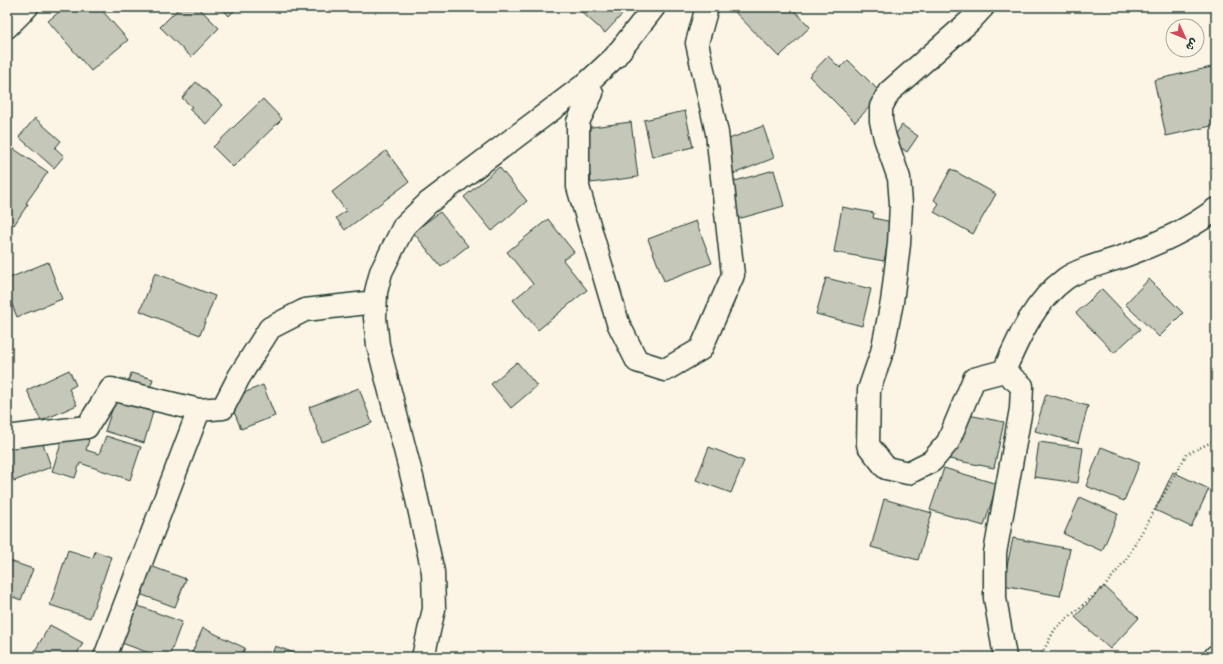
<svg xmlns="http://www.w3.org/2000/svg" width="1223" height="664" viewBox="0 0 1223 664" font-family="Caveat,'Playpen Sans Arabic',sans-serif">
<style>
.building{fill:#c5c7b9;stroke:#1f3d34}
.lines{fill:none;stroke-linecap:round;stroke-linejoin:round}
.minor-casing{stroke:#1f3d34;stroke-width:25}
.path{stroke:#1f3d34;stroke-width:2.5;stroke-dasharray:1 3;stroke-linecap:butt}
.minor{stroke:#fcf5e5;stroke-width:22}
</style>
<rect width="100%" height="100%" fill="#fcf5e5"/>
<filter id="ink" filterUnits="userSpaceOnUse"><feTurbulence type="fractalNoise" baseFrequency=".025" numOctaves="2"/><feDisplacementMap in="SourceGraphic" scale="8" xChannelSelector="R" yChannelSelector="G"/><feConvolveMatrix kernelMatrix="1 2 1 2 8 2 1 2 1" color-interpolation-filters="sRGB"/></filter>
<g filter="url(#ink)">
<path class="building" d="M56,7H99L128,40L91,71L48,21L60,11Z
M180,7H198L219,28L191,57L160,27Z
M221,7H238L229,16Z
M576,7H629L605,33Z
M730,7H791L810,27L779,57Z
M828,56L840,68L848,60L882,94L855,122L809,76Z
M1216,66V125L1166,136L1154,80Z
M196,82L223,105L206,124L189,109L192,107L182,98Z
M263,99L282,119L233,167L213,147Z
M685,111L693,147L652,157L644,120Z
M35,118L61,141L55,148L64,156L54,168L19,137Z
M631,122L638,177L591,183L584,128Z
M902,125L918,136L907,152L891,141Z
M763,126L774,158L733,174L721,142Z
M11,147L48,172L26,203L28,204L14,225L7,220V153Z
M386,151L409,182L345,230L336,218L346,211L332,192Z
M499,167L527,201L492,231L464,197Z
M951,169L996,194L973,234L934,212L939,204L934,200Z
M774,170L784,206L738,219L728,183Z
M842,207L874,213L873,218L892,222L884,261L834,252Z
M440,212L468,246L441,267L413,232Z
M548,219L574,252L563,260L587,290L538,330L513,300L533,284L507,252Z
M696,221L712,263L664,281L648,239Z
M48,262L62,299L17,317L7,293V279Z
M155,273L215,296L200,335L140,311Z
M826,278L871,289L862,326L816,314Z
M1149,279L1183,313L1159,337L1125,304Z
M1102,289L1140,329L1114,353L1076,313Z
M517,362L537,386L511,408L491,384Z
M69,370L76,385L69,389L77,405L41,421L27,390Z
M131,373L153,379L149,391L128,385Z
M263,385L275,416L241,429L229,399Z
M359,388L372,423L322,442L309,407Z
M1046,394L1088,406L1078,443L1035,431Z
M115,401L153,412L144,443L105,431Z
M958,413L1004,422L994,468L949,459Z
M39,432L51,467L14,481L7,464V444Z
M65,432L89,440L86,450L99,454L106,436L141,447L130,480L80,463L75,478L52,471Z
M1039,442L1083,448L1078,483L1034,477Z
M709,447L744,461L731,493L696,480Z
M1101,447L1140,462L1124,501L1086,486Z
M944,468L997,484L984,526L930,510Z
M1173,472L1209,489L1191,527L1155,510Z
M1080,497L1118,514L1102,551L1064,534Z
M884,499L932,513L918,560L871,547Z
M1013,538L1070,549L1060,596L1003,585Z
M68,550L93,558L95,551L111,557L90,618L50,605Z
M7,560L33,569L21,600L7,595Z
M145,564L186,579L175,607L134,592Z
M1104,586L1139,618L1110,649L1075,617Z
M133,604L182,622L169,657H160L119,642Z
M50,625L83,643L75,657H39L33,654Z
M203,628L245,648L241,657H190Z
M275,646L306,657H271Z"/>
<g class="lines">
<defs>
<path id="minor" d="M983,7L970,21L889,92L881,107V121L885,138L899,178L901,204L899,244L892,302L882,352L869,390L868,445L886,468L908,473L932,461L948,442L974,379L1004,371L1022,386L1021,409L995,553V598L1005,657
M7,27L27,7
M587,83L592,93L578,122V187L618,323L637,361L665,370L701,349L733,275L717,133L697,43L707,7
M1004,371C1019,337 1034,302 1065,279C1078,269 1111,261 1127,255C1157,244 1190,229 1216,209
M7,437L87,427L111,389L199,410L223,408L239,377L270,328L305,310L375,302
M105,657L199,410
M423,657L434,609L433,572L413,481L378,345L375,318L376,292L381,272L404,226L428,203L587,83L615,57L654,7
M1215,657L1216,656"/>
</defs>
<use href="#minor" class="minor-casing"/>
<path class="path" d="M1040,657L1055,629L1105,586L1127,558L1187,454L1216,440"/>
<use href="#minor" class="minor"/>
</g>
</g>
<rect width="1223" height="664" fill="none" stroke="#fcf5e5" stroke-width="24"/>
<rect x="12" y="12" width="1199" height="640" fill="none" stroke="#1f3d34" stroke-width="1.5" filter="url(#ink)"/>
<g transform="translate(1185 38) rotate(134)"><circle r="19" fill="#fcf5e5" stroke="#a4ab9e"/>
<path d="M0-3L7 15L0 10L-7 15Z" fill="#d1495b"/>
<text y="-6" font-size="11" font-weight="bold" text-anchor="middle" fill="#1f3d34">ش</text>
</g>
</svg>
